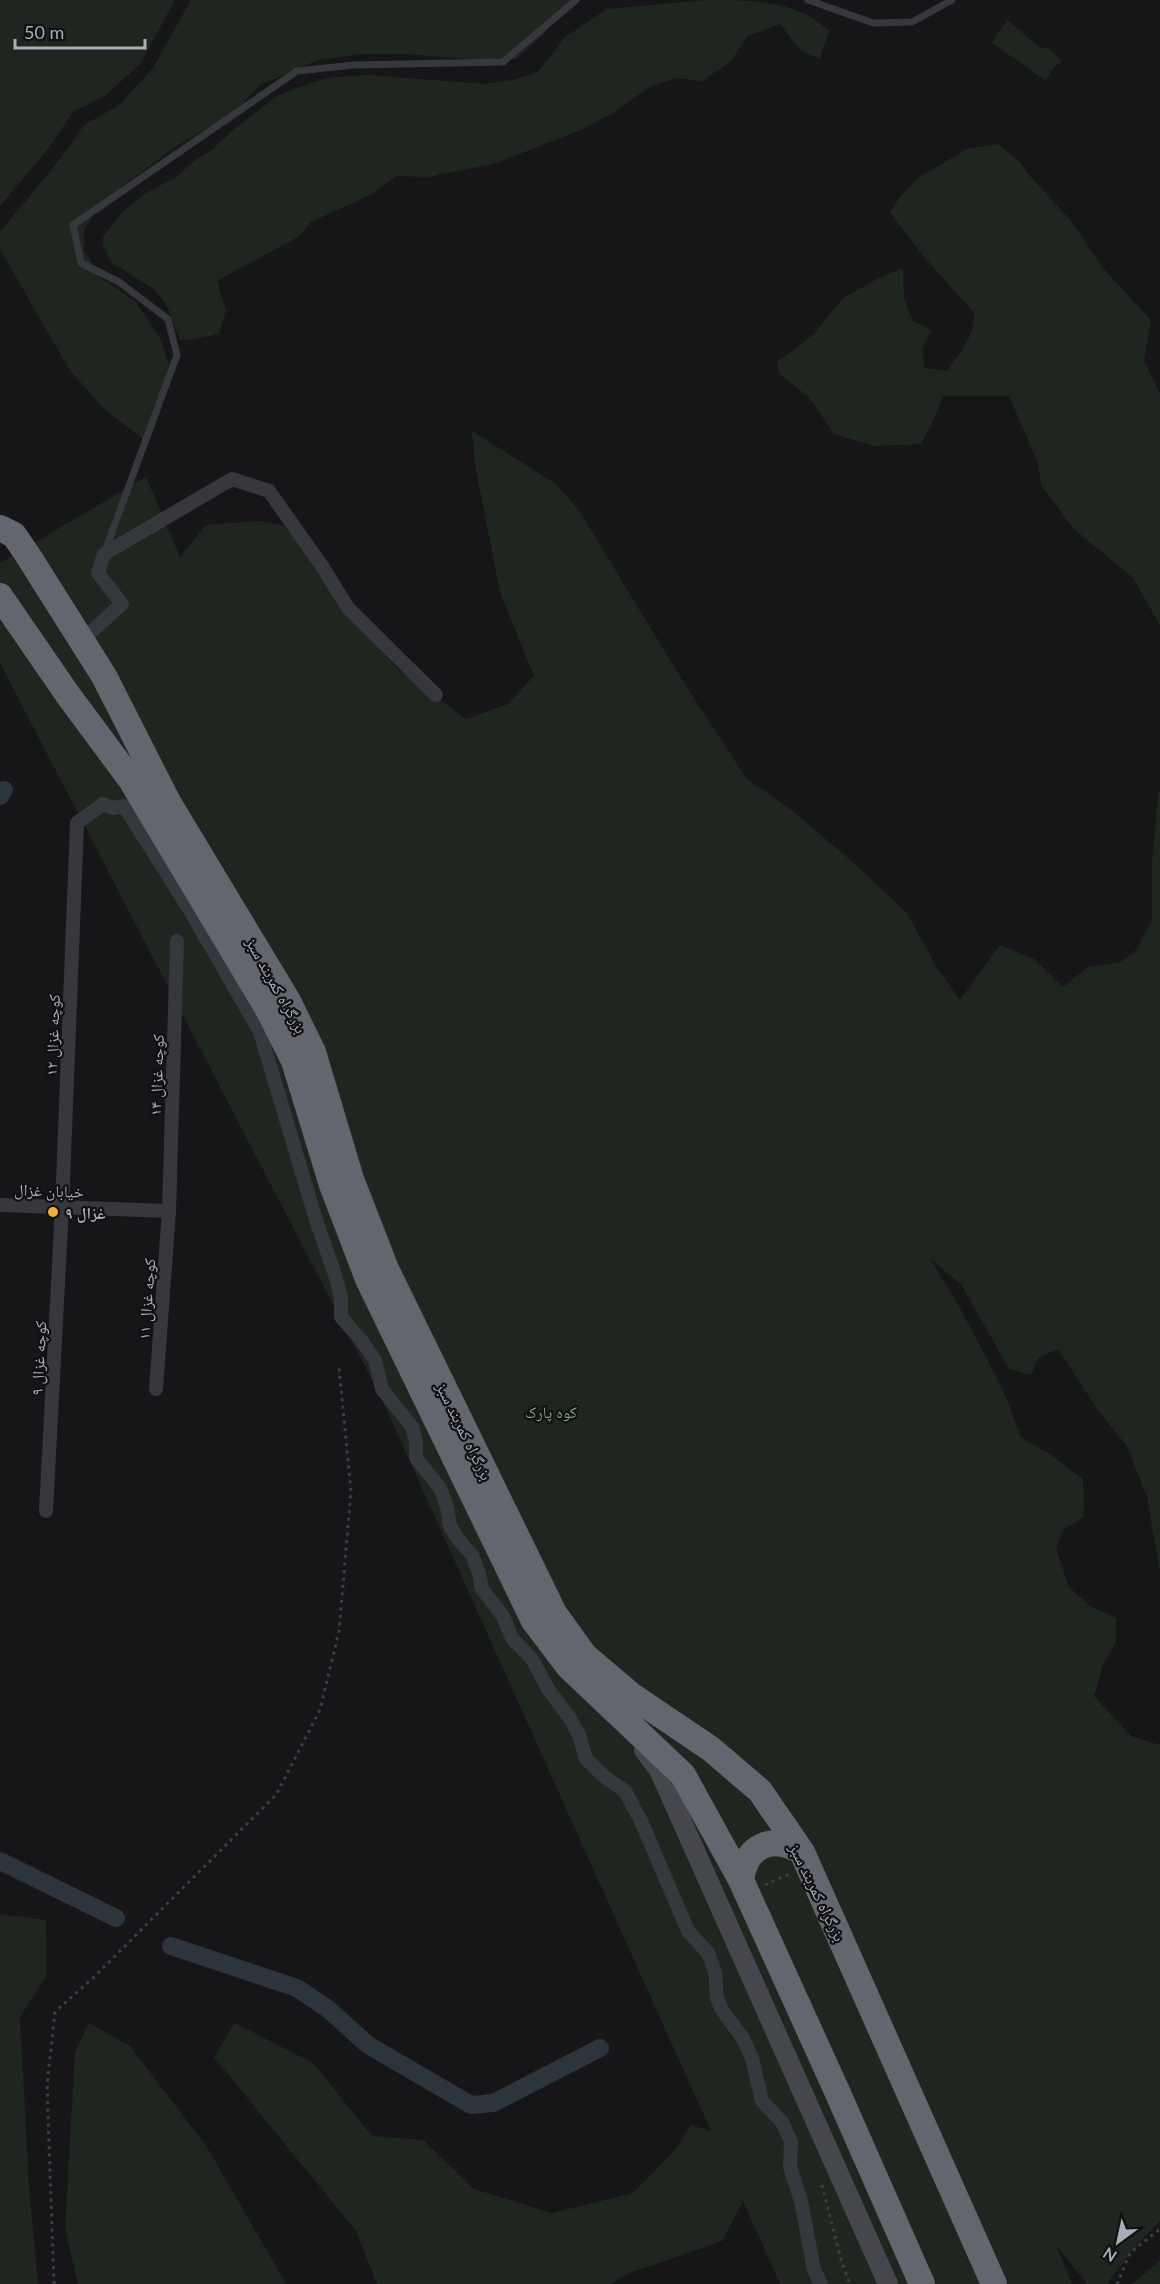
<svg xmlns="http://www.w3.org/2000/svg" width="1160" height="2284" viewBox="0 0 1160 2284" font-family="Lato,'Noto Naskh Arabic',sans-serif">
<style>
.green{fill:#1e261f}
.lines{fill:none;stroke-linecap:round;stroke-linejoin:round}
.canal{stroke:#2c353c;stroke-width:18}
.path{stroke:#3d3f44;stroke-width:3;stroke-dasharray:3 4.5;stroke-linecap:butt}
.lane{stroke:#37383d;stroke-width:7}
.street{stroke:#37383d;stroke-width:14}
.secondary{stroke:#45474d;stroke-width:20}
.highway{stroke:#63666e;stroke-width:26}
.poi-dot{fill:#f2b134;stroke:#111113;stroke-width:2}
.labels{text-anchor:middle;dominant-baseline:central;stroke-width:4.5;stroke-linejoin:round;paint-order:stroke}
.street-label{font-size:16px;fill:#a8adb8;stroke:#111113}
.poi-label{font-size:16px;font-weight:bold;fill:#a8adb8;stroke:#111113;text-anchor:start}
.park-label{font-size:16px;fill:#7fa381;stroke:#111113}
</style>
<rect width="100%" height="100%" fill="#161618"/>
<path class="green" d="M0,0H175L140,64L106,95L73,112L48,149L0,206Z
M191,0H579L564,9L543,35L516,59L478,60L404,54H363L318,60L260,85L234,113L177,146L121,187L95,212L84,231V250L101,278L136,302L160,338L169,365L160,412L144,440L102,407L69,369L0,249V232L60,159L84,125L118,106L153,68Z
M707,0C750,0 798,0 829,31L820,59L800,50L780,24L748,36L730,62L702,81L676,78L650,87L613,113L583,129L494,164L427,177L397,176L372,194L311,222L298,237L217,281L226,310L219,334L194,339L180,340L167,306L155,290L111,262L103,246V237L124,210L146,193L176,177L196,160L213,149L234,129L277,96L312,82L335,77L367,75L485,84L513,80L538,72L564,38L607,9Z
M1007,20L1039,47L1050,49L1062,62L1054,67L1046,81L992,43Z
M998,144L1020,162L1029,175L1073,223L1103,268L1151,320L1144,360L1160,394V625L1133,578L1074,529L1041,485L1038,463L1009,396H943L932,423L921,444L873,446L834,434L809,397L779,374L777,362L814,334L843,298L879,278L903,268L904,299L913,321L931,330L922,349L925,368L947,371C961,352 974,337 974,313L925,258L890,213L899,198L918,178L967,149Z
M472,431L556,484L580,512L679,675L746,778L794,812L855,864L907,913L936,966L960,1000L1000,945L1034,959L1063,987L1088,967L1119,963L1137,949L1152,920V863L1158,793L1160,789V1573L1147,1497L1127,1446L1097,1409L1058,1349L1038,1358L1031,1375L1009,1369L961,1284L930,1259L956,1301L983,1351L1003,1390L1021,1437L1051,1455L1083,1479L1084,1517L1063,1530L1056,1548L1069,1587L1090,1606L1116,1618V1642L1103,1665L1094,1696L1131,1736L1160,1745V2221L1135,2247L1107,2284H1087L1056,2245L1072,2284H780L743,2201L722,2241L627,2274L612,2284H377L356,2231L214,2057L235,2023L313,2063L372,2136L423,2140L474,2189L552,2213L633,2193L676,2149L691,2125L711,2131L380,1395L0,663V563L146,477L180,557L206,525L260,521L299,528L335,601L398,669L466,719L508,704L534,676L500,592L475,465Z
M0,1914L46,1920L47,1975L20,2017L29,2186L38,2284H0Z
M89,2023L130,2046L207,2147L286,2284H78L65,2228L75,2052Z
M1160,2261V2284H1132L1159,2262Z"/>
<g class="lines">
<path class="canal" d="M0,796L4,790
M0,1861L116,1918
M171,1946L297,1988L328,2009L368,2045L471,2105L493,2103L600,2048"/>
<path class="path" d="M765,1885L789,1874
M822,2185L842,2263L850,2284
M54,2284L47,2085L55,2012L93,1978L276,1795L320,1710L339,1631L351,1491L339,1368
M1117,2284L1130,2253L1160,2229"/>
<path class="lane" d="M808,0L873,23L912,22L952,0
M105,551L177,355L168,319L119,282L81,263L73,225L297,71L354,65L503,62L576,0"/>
<path class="street" d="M81,641L122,604L98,573L104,554L232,479L269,491L322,566L348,608L436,695
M0,1205L169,1211
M156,1389L169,1211L177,941
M46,1511L62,1207L77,823L103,804L113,808L124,806L188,907L260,1032L316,1220L335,1275L341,1297V1317L361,1340L375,1360L382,1389L412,1427L416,1441V1458L440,1488L447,1507L450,1526L458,1539L472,1555L479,1573L482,1589L503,1616L512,1638L532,1659L548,1689L569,1717L579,1735L586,1759L606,1778L625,1791L641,1821L688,1931L708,1953L715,1972L717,1998L722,2010L742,2037L752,2058L762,2101L782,2122L791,2142L790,2167L801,2201L814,2270L821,2284"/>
<path class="secondary" d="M644,1750L659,1770L888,2284"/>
<path class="highway" d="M0,528L14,535L27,554L104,676L168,802L288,1001L313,1052L351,1179L386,1269L554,1613L585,1656L631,1695L711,1749L760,1791L802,1852L994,2284
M0,596L68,695L131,780L269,1011L294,1061L332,1185L368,1279L534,1621L568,1666L683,1775L741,1880L836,2089L922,2284
M741,1880C746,1845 772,1834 802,1852"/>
</g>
<circle class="poi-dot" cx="53" cy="1212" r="6"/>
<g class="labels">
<g class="street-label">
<text transform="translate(277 985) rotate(61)">بزرگراه کمربند سبز</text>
<text transform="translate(52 1035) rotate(-88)">کوچه غزال ۱۲</text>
<text transform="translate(156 1075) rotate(-88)">کوچه غزال ۱۴</text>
<text transform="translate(49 1190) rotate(2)">خیابان غزال</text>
<text transform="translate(146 1299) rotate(-86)">کوچه غزال ۱۱</text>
<text transform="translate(38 1358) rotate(-87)">کوچه غزال ۹</text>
<text transform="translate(465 1431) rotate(64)">بزرگراه کمربند سبز</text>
<text transform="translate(818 1892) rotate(64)">بزرگراه کمربند سبز</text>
</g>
<g class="poi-label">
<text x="65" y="1212">غزال ۹</text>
</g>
<g class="park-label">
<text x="551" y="1411">کوه پارک</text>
</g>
</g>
<g transform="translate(1118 2242) rotate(213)" stroke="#111113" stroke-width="4.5" paint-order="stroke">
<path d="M0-4.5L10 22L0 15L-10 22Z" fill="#a8adb8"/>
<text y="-9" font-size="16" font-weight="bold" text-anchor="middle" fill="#a8adb8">N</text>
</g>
<path d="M15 39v9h130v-9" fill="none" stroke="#a8adb8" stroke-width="3"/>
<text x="24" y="39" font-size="18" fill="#a8adb8" stroke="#111113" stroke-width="4.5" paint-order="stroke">50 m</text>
</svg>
